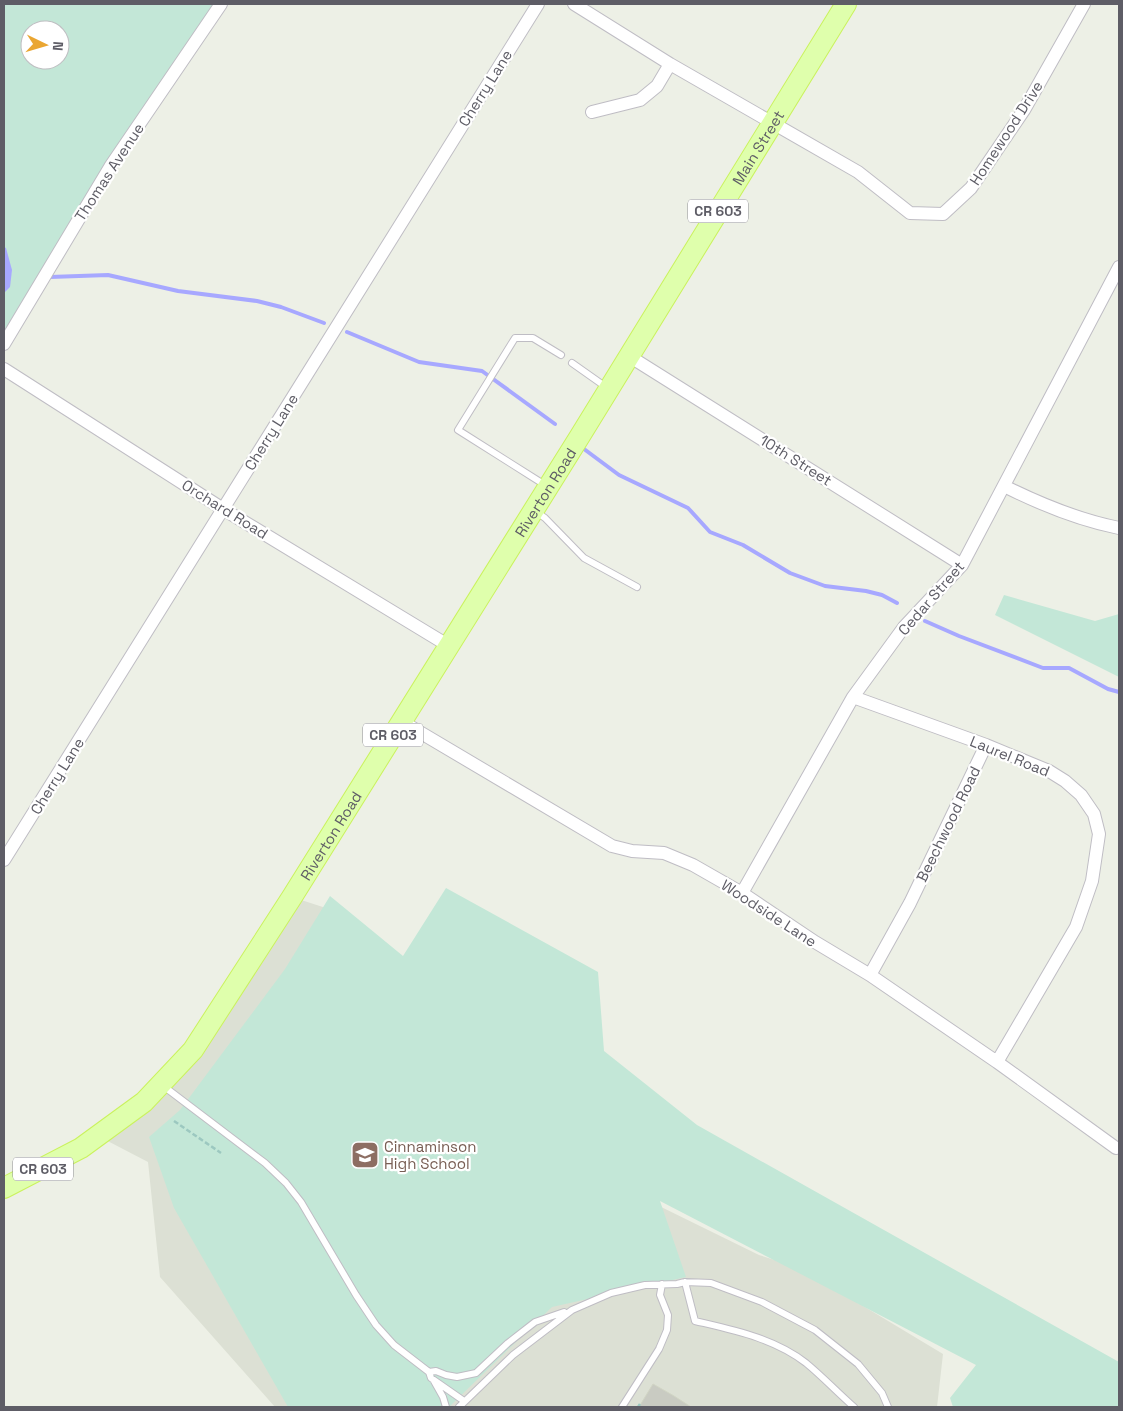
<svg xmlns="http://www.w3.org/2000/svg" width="1123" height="1411" viewBox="0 0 1123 1411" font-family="'Space Grotesk',sans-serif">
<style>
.education{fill:#dce0d4}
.green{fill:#c3e7d7;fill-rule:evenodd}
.water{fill:#a7a8ff}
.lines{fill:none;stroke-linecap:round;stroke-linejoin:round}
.stream{stroke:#a7a8ff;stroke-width:4}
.building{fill:#c9cbc2;stroke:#d1d5c4}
.service-casing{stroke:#bfbdc4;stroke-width:8}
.minor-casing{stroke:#bfbdc4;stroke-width:14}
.primary-casing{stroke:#caf25d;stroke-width:22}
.path{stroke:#9cc8c0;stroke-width:2.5;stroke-dasharray:5 2.5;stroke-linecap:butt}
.service{stroke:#fff;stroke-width:6}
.minor{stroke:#fff;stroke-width:12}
.primary{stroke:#dfffac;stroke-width:20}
.labels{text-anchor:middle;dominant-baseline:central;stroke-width:4.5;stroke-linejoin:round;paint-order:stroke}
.shield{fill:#fff;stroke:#8e8e94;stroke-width:1}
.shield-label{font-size:14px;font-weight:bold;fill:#5e5d66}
.street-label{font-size:15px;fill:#5e5d66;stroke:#fff}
.education-label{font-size:15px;fill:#785e54;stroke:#fff;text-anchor:start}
</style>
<rect width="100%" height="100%" fill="#edf0e6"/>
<path class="education" d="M292,897L329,909L651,1202L759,1255L800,1268L943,1354L937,1407H275L160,1277L148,1162L98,1136L144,1102Z"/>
<path class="green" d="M4,4H219L4,345ZM30,30H60V60H30Z
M1004,595L1095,621L1119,614V677L995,615Z
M446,888L598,972L604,1051L697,1125L1119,1362V1407H953L950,1398L976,1365L660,1201L686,1277L552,1307L449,1407H288L174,1208L149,1137L180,1110L285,969L330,896L403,956Z"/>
<path class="water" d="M4,247L6,248L12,270L10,287L4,293Z"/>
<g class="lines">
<path class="stream" d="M50,277L108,275L178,291L257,301L281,307L324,323
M347,332L419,362L482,371L555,424
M584,449L619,475L688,508L710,532L743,545L790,573L825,586L866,591L882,595L897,603
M925,621L959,636L1043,668H1069L1108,689L1119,692"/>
</g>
<path class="building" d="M653,1384L674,1396L691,1407H639Z"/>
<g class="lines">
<defs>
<path id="service" d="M572,363L606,387
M545,485L458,430L515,338H533L561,355
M535,511L545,518L584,558L637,587
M162,1085L265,1163L286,1183L301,1202L356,1295L376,1325L394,1345L429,1372L431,1378L464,1401
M685,1282L695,1321C733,1330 774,1338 806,1363C823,1377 838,1393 854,1407
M429,1372L436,1371L446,1375L457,1377L476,1373L508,1343L535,1322L564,1312
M434,1381L443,1397L446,1407
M459,1407L513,1355L572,1310L611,1293L645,1285L677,1284L685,1282L711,1283L762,1302L815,1330L858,1364L882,1393L888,1407
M622,1407L659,1349L667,1330L668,1315L660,1295L662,1284"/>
<path id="minor" d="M574,4L670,64L858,172L910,213L943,214L971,188L1024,110L1084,4
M592,112L640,100L657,86L670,64
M4,344L110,167L221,4
M629,356L962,565
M4,369L223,509L449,646
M1004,486C1040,504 1079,520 1119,528
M853,697L986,745L1049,771L1065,781L1081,795L1094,814L1099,834L1092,881L1076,927L997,1062
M401,721L612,846L632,851L664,853L693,865L742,893L815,942L870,975L997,1062L1116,1148
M4,860L538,4
M742,893L853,697L904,627L962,565L1119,267
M870,975L910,903L986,745"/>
<g id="primary">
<path id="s1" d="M4,1188L81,1148L144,1102L193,1050L292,897L580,436L846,4"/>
</g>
</defs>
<use href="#service" class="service-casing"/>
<use href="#minor" class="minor-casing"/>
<use href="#primary" class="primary-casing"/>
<path class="path" d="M174,1121L221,1153
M638,1407L640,1404"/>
<use href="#service" class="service"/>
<use href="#minor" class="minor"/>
<use href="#primary" class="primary"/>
</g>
<defs>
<symbol id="school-square" viewBox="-11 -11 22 22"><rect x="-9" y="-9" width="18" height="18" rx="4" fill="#8d6e63" stroke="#fff"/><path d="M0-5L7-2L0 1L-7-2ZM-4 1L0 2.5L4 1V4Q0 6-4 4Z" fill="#fff"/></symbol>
</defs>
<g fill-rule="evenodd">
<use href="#school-square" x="349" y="1139" width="32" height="32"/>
</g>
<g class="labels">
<g class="shield">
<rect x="688" y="199.5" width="60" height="23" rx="4"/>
<rect x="363" y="723.5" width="60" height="23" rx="4"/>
<rect x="13" y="1157.5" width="60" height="23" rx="4"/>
</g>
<g class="shield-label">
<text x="718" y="211">CR 603</text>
<text x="393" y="735">CR 603</text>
<text x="43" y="1169">CR 603</text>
</g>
<g class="street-label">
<text transform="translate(485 88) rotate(-58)">Cherry Lane</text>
<text transform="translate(1006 133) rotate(-57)">Homewood Drive</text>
<text stroke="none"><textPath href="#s1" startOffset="1301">Main Street</textPath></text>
<text transform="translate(109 172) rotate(-57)">Thomas Avenue</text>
<text transform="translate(271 432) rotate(-58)">Cherry Lane</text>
<text transform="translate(796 460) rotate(32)">10th Street</text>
<text stroke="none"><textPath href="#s1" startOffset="896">Riverton Road</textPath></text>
<text transform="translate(225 509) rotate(32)">Orchard Road</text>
<text transform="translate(931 598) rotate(-49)">Cedar Street</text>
<text transform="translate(1010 756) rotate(22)">Laurel Road</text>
<text transform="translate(57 776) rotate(-58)">Cherry Lane</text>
<text transform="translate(948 824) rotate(-64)">Beechwood Road</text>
<text stroke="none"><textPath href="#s1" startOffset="491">Riverton Road</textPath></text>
<text transform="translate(769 913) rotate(33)">Woodside Lane</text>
</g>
<g class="education-label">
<text x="384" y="1146">Cinnaminson<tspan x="384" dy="17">High School</tspan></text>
</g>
</g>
<rect width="1123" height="1411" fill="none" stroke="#5e5d66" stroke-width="10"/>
<g transform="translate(45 45) rotate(95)"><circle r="24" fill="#ffffff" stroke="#bfbec2"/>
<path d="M0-4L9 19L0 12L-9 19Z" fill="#eaa632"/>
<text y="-8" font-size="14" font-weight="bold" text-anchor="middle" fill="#5e5d66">N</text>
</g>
</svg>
